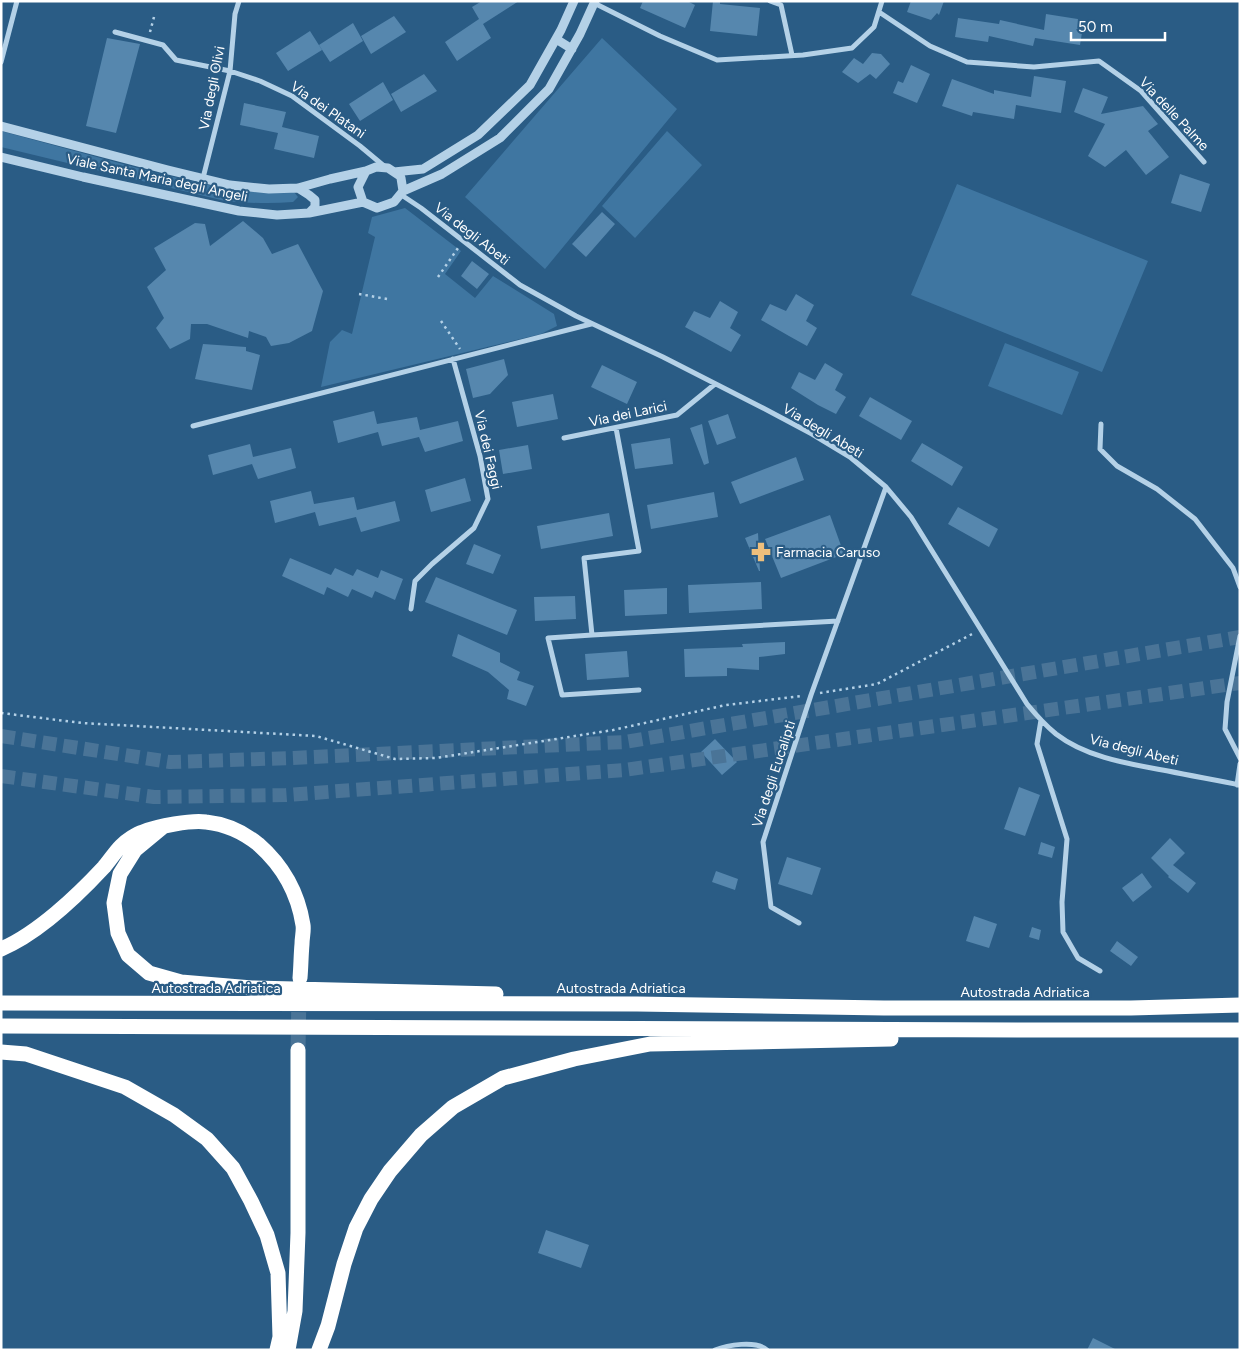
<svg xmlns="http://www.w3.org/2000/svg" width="1241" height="1351" viewBox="0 0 1241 1351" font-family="Figtree,sans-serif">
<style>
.green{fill:#3f76a1}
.building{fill:#5687ae}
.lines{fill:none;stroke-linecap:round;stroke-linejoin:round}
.trunk-tunnel{stroke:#4a7497;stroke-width:14;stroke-dasharray:14 7;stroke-linecap:butt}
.motorway-tunnel{stroke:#4a7497;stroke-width:15;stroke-dasharray:15 8;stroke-linecap:butt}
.path{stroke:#b4d1e7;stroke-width:2.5;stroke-dasharray:2.5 4;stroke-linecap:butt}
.minor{stroke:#b4d1e7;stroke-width:5}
.tertiary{stroke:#b4d1e7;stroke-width:9}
.motorway{stroke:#fff;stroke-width:15}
.labels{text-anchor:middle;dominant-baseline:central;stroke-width:4.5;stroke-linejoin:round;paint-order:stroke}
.street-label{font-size:14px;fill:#fff;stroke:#2a5c85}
.poi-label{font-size:14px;fill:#fff;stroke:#2a5c85;text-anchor:start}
</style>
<rect width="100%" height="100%" fill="#2a5c85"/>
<path class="green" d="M602,38L677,109L545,269L465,197Z
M1,131L156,173L240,192H294L298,197L293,202C270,204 248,203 225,201L1,147Z
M667,131L702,165L635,238L602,206Z
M957,184L1148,261L1102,372L911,295Z
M405,208L461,251L445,274L475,298L493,276L554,314L557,326L541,334L321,387L330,342L342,330L352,334L375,237L368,233L372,217Z
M1005,343L1079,372L1062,415L988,386Z"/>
<path class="building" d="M482,1H519L483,24L491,38L457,61L445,42L479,19L472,7Z
M643,1H687L695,5L685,28L640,8Z
M713,1H720V4L760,8L757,36L710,31Z
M911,1H944L939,15L937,13L931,20L907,12Z
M1046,14L1084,20L1080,45L1035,38L1033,46L989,36L988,42L955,37L958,18L999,24L1000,20L1044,30Z
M394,16L406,32L371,54L361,36Z
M353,23L363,41L330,62L319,45Z
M310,31L322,50L288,71L276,53Z
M107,38L140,44L116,133L86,126Z
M872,53L881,54L890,64L876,79L870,74L858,83L842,72L854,58L863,64Z
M911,65L930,74L917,103L893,93L898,81L903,83Z
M424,74L437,91L401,112L391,94Z
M1034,76L1066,81L1061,113L1016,105L1014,119L973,112L972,116L942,106L952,79L994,94V90L1031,97Z
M383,82L393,100L360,121L349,104Z
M1083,88L1108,97L1101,114L1143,106L1158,124L1148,131L1169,157L1146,175L1126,150L1105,167L1088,156L1105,124L1074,112Z
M244,103L286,112L282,127L319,136L314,158L274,149L278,133L240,125Z
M1180,174L1210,184L1201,212L1171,203Z
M602,212L615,224L586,257L572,244Z
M243,221L263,238L272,254L298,244L323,291L312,331L289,343L271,346L266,337L249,331L248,338L207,324H191L190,339L170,349L156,328L164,318L147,287L166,270L154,248L195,223L205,224L210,246Z
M472,261L489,274L477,289L461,276Z
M796,294L814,305L806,321L817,328L807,346L789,336L761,320L770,304L786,311Z
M720,301L738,312L730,328L741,335L731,352L685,327L694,311L710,318Z
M203,344L246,347V351L260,355L252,390L195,379Z
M504,359L508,375L490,394L473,398L466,369Z
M825,363L843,374L835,390L846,397L836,414L818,405L791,388L799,372L815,380Z
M602,365L637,382L627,404L591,387Z
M553,394L558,419L517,427L512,402Z
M870,397L912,421L901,440L859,416Z
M374,411L377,424L417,417L420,430L458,421L463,441L425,452L419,437L382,446L378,432L338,443L333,421Z
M728,414L736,438L717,445L708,421Z
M702,424L709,463L704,465L690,428Z
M670,438L673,464L635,469L631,444Z
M922,443L963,467L952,486L911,461Z
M250,444L253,457L291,448L296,468L258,479L252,464L213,475L208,455Z
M528,445L532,469L503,474L499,450Z
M796,457L804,480L740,504L731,482Z
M465,478L471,501L431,512L425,490Z
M311,491L314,504L354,497L357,510L395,501L400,521L361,532L356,517L319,526L315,512L275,523L270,501Z
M714,492L718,517L651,529L647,505Z
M958,507L998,529L989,547L948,524Z
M609,513L613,536L541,549L537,526Z
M830,515L844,554L781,578L765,539Z
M758,533L760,571H759L745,538Z
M474,544L501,555L493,574L466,564Z
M290,558L331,575L335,568L353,576L357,569L378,578L381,570L403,579L395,600L375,591L372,598L352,589L348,597L327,587L324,595L282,576Z
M436,577L517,610L507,635L425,602Z
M761,582L762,609L689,613L688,585Z
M667,588V614L625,616L624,590Z
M575,596L576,619L535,621L534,597Z
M458,634L500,653V662L520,672L517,680L534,686L526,706L507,699L509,690L488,672L452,656Z
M785,642V654L759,657V670L727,668V676L685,677L684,649L743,647L742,644Z
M627,651L629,677L587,680L585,654Z
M715,739L737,762L722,775L701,752Z
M1019,787L1040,795L1025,836L1004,829Z
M1170,838L1185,853L1173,865L1196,883L1188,893L1168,877L1169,876L1151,858Z
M1041,842L1055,847L1052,858L1038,854Z
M787,857L821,868L812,895L778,884Z
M716,871L738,879L735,890L712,882Z
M1142,873L1152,887L1133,902L1122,888Z
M974,916L997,924L989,948L966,941Z
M1032,927L1041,930L1039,940L1029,937Z
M1117,941L1138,957L1131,966L1110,951Z
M546,1230L589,1245L581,1268L538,1253Z
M1093,1338L1117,1350H1087Z"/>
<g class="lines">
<path class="trunk-tunnel" d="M1,736L170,762L291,758L625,742L1240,637
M1,776L154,797L286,795L624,770L1240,683"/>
<path class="motorway-tunnel" d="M298,1050L299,992"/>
<path class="path" d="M150,32L154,17
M438,277L458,248
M359,294L387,299
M441,321L460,349
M820,693L877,684L974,633
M1,713L82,723L316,736L395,759L436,758L613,730L726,705L802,696"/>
<path class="minor" d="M770,1L781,5L792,55
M594,3L660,36L717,60L803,55L852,48L874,27L882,1
M879,12L930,46L967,62L1034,67L1099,61L1141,91L1204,162
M115,32L163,45L176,60L230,71L260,81L292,96L360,146L384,166
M1,62L17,1
M203,178L230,71L235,14L239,1
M400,194L421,208L520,285L576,316L663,357L763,408L812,434L850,457L886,487L911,517L1027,704C1036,715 1045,725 1056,734C1087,758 1130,764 1168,771C1192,776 1216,780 1240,785
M1101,424L1100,449L1117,466L1157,489L1195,519L1233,568L1240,587
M193,426L591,324
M616,428L639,551L584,558L592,635L838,621
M564,438L677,415L715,384
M411,609L415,581L432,564L474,528L488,499L480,456L453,359
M592,635L548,638L562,695L639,690
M1240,636L1227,702L1225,729L1240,758
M1041,720L1037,744L1067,839L1062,902L1063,932L1078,958L1100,971
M1237,785L1240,764
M799,923L771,907L763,842L811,695L886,487
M715,1350C727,1345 756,1340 767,1350"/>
<path class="tertiary" d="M556,39L572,49
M1,126L168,170L230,185L269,189L298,188L330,179L366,171L376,167L388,168L400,176L401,178L403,191
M1,157L83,177L239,211L277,215L309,213L363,202L377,208L394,202L403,191L442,174L500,138L549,89L580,34L595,1
M394,172L423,169L478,135L530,85L561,30L574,1
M298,188L309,195L315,200V207L309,213
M363,202L358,187L366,171"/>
<path class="motorway" d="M164,826L135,850L120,874L114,903L118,933L128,955L149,973L181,982L252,988L496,994
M1,949C37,934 78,895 104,867C110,860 115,852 121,846C126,841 136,834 143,832C158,826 191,820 206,822C225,824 243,832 258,844C282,865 298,893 303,925C304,931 302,937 302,944C301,955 301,966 300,978
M1,1003L637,1004L884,1008H1131L1240,1005
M1,1026L1048,1030H1240
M1,1052L26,1054L125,1087L174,1115L207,1139L233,1168L251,1201L267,1235L278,1273L280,1337L277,1350
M288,1350L295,1311L298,1233V1050
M319,1350L328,1326L344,1264L356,1228L371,1199L390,1171L421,1135L453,1107L503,1078L574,1059L650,1044L891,1039"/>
</g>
<defs>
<symbol id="pharmacy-bare" viewBox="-9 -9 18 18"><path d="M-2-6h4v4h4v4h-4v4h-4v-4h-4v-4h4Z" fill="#eebf7c" stroke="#2a5c85" stroke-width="2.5" paint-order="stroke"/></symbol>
</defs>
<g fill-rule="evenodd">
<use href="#pharmacy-bare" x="747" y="538" width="28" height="28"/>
</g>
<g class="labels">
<g class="street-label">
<text transform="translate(212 88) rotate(-79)">Via degli Olivi</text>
<text transform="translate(328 110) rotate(35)">Via dei Platani</text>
<text transform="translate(1174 114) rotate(47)">Via delle Palme</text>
<text transform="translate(157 178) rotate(12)">Viale Santa Maria degli Angeli</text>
<text transform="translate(472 234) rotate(38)">Via degli Abeti</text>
<text transform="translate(628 414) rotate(-12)">Via dei Larici</text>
<text transform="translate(823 431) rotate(31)">Via degli Abeti</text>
<text transform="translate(488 450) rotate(77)">Via dei Faggi</text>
<text transform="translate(1134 750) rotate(14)">Via degli Abeti</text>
<text transform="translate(774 774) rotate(-72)">Via degli Eucalipti</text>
<text x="216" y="988">Autostrada Adriatica</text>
<text x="621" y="988">Autostrada Adriatica</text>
<text x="1025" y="992">Autostrada Adriatica</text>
</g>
<g class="poi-label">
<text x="776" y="552">Farmacia Caruso</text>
</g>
</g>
<rect width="1241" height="1351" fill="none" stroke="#ffffff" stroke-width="5"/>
<path d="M1071 32v8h94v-8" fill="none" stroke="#ffffff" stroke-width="2.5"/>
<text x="1078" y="32" font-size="15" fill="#ffffff" stroke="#2a5c85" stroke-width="4" paint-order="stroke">50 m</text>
</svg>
